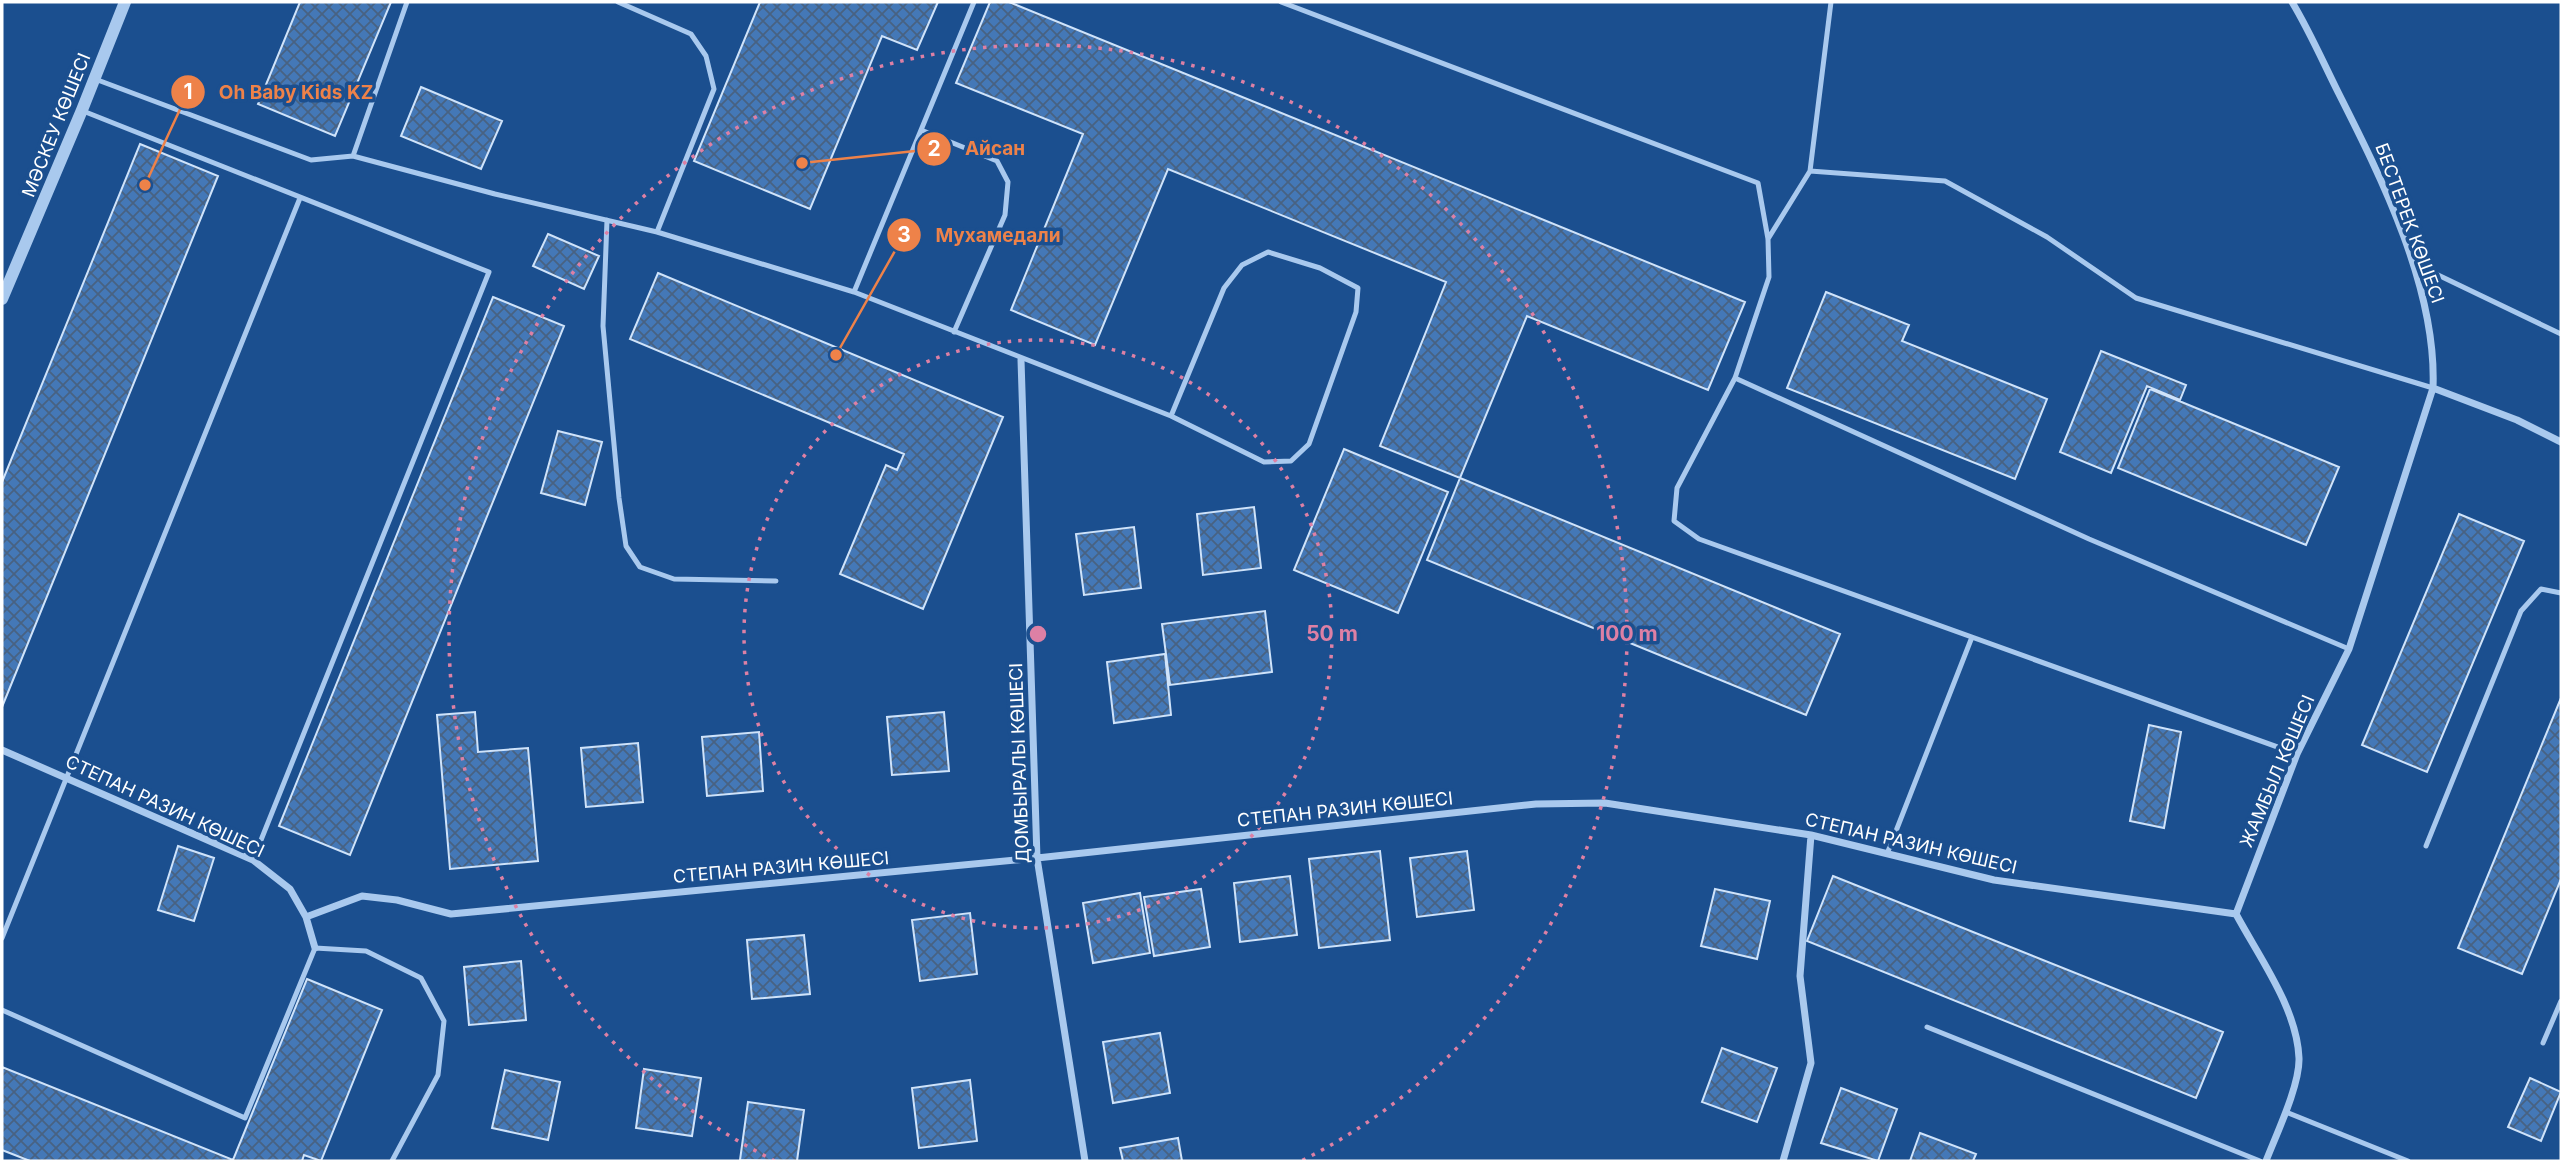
<svg xmlns="http://www.w3.org/2000/svg" width="2563" height="1163" viewBox="0 0 2563 1163" font-family="Inter,sans-serif">
<style>
.building{fill:url(#building-cross-hatch);stroke:#cfe3fa;stroke-width:2}
.lines{fill:none;stroke-linecap:round;stroke-linejoin:round}
.service{stroke:#a9c9ee;stroke-width:5}
.minor{stroke:#a9c9ee;stroke-width:7}
.tertiary{stroke:#a9c9ee;stroke-width:12}
.ring{fill:none;stroke:#dd80a5;stroke-width:3.5;stroke-dasharray:3.5 7}
.labels{text-anchor:middle;dominant-baseline:central;stroke-width:7;stroke-linejoin:round;paint-order:stroke}
.street-label{font-size:18px;fill:#fff;stroke:#1b4f8f}
.centre{fill:#dd80a5;stroke:#1b4f8f;stroke-width:3.5}
.ring-label{font-size:21px;text-anchor:middle;font-weight:bold;fill:#dd80a5;stroke:#1b4f8f;stroke-width:7;stroke-linejoin:round;paint-order:stroke}
.leader{fill:none;stroke:#ee8249;stroke-width:2.5}
.callout-dot{fill:#ee8249;stroke:#1b4f8f;stroke-width:2.5}
.mark-label{font-size:21px;text-anchor:middle;font-weight:bold;fill:#fff}
.callout-label{font-size:19px;text-anchor:middle;font-weight:bold;fill:#ee8249;stroke:#1b4f8f;stroke-width:7;stroke-linejoin:round;paint-order:stroke}
</style>
<defs>
<pattern id="building-cross-hatch" width="8" height="8" patternUnits="userSpaceOnUse" patternTransform="scale(1.75)"><rect width="8" height="8" fill="#4478b7"/><path d="M0 0l8 8M0 8l8-8" fill="none" stroke="#486282"/></pattern>
</defs>
<rect width="100%" height="100%" fill="#1b4f8f"/>
<path class="building" d="M300,2H391L335,136L258,104Z
M760,2H938L917,50L882,36L810,209L694,161Z
M990,2H1009L1745,302L1708,390L1527,316L1460,478L1380,446L1446,282L1168,169L1095,345L1011,310L1083,134L956,83Z
M421,87L502,121L481,169L401,136Z
M140,144L218,176L2,707V482Z
M548,234L599,256L584,289L533,266Z
M658,273L1003,417L923,609L840,574L886,465L897,470L904,454L630,339Z
M1826,292L1909,325L1902,341L2047,399L2015,479L1787,388Z
M493,297L564,326L350,855L279,826Z
M2101,351L2186,385L2180,400L2147,386L2111,473L2060,452Z
M2150,389L2339,467L2306,545L2118,468Z
M558,431L602,442L585,505L541,493Z
M1344,449L1448,492L1398,613L1294,570Z
M1460,478L1840,634L1806,715L1427,560Z
M1254,507L1261,568L1203,575L1197,514Z
M2459,514L2524,541L2427,772L2362,745Z
M1134,527L1141,588L1084,595L1076,534Z
M1265,611L1272,672L1170,685L1162,624Z
M1165,654L1171,715L1114,723L1107,662Z
M2561,698V879L2522,974L2458,948Z
M475,712L478,752L528,748L538,861L450,869L437,715Z
M944,712L949,771L892,775L887,717Z
M2149,725L2181,732L2164,828L2130,821Z
M759,732L763,791L707,796L702,737Z
M638,743L643,802L586,807L581,748Z
M178,846L214,858L194,921L158,910Z
M1380,851L1390,940L1319,948L1309,859Z
M1467,851L1474,910L1417,917L1410,858Z
M1290,876L1297,935L1240,942L1234,883Z
M1833,876L2223,1032L2196,1098L1807,941Z
M1201,889L1210,947L1154,956L1144,897Z
M1715,889L1770,901L1757,959L1701,946Z
M1140,893L1150,953L1093,963L1083,903Z
M970,913L977,974L920,981L912,920Z
M804,935L810,994L752,999L747,940Z
M521,961L526,1020L469,1025L464,967Z
M307,979L382,1010L321,1161L304,1155L302,1161H30L2,1150V1067L233,1160Z
M1160,1033L1170,1093L1113,1103L1103,1042Z
M1722,1048L1777,1068L1757,1122L1702,1102Z
M644,1069L701,1078L692,1136L636,1128Z
M505,1070L560,1082L548,1140L492,1128Z
M2530,1078L2561,1092L2541,1141L2508,1127Z
M970,1080L977,1141L919,1148L912,1088Z
M1841,1088L1897,1109L1878,1161L1821,1143Z
M748,1102L804,1110L797,1161L740,1160Z
M1920,1133L1976,1154L1973,1161H1910Z
M1178,1138L1182,1161H1123L1120,1148Z"/>
<g class="lines">
<path class="service" d="M618,2L691,34L706,56L714,89L657,232
M1281,2L1758,183L1768,239L1769,277L1735,378L1677,488L1674,521L1699,539L2297,754
M95,79L311,160L353,156L495,194L657,232L854,292L974,2
M83,111L489,272L253,860
M921,130L997,161L1008,182L1005,215L954,332
M353,156L407,2
M1810,171L1945,181L2047,237L2136,298L2433,388
M607,220L603,326L619,498L626,546L640,567L674,579L776,581
M1768,239L1810,171L1831,2
M2413,263L2561,334
M854,292L1171,416L1264,462L1291,461L1309,444L1356,312L1358,288L1320,268L1268,252L1242,265L1224,288L1171,416
M1735,378L2089,539L2349,649
M2426,846L2521,611L2541,589L2561,593
M1887,854L1972,637
M2,938L300,198
M2,1010L245,1118L315,948L366,951L421,978L444,1021L438,1075L392,1161
M1927,1027L2260,1161
M2543,1043L2561,1001
M2286,1112L2408,1161"/>
<path class="minor" d="M1021,360L1037,858L1085,1161
M2433,388L2517,420L2561,442
M2,750L253,860L290,889L306,917L315,948
M306,917L362,896L397,900L451,914L1037,858L1536,804L1605,803L1811,835L1994,880L2236,914
M1783,1161L1811,1063L1800,976L1811,835
M2266,1161C2276,1135 2300,1085 2299,1058C2297,1008 2259,957 2236,914L2297,754L2349,649L2433,388C2437,289 2382,179 2338,92C2323,62 2309,30 2292,2"/>
<path class="tertiary" d="M2,299L82,110L125,2"/>
</g>
<g class="ring">
<circle cx="1038" cy="634" r="294"/>
<path d="M775 1161A589 589 0 1 1 1301 1161"/>
</g>
<g class="labels">
<g class="street-label">
<text transform="translate(56 125) rotate(-68)">МӘСКЕУ КӨШЕСІ</text>
<text transform="translate(2410 223) rotate(70)">БЕСТЕРЕК КӨШЕСІ</text>
<text transform="translate(1019 763) rotate(-92)">ДОМБЫРАЛЫ КӨШЕСІ</text>
<text transform="translate(2277 771) rotate(-67)">ЖАМБЫЛ КӨШЕСІ</text>
<text transform="translate(165 806) rotate(25)">СТЕПАН РАЗИН КӨШЕСІ</text>
<text transform="translate(1345 809) rotate(-6)">СТЕПАН РАЗИН КӨШЕСІ</text>
<text transform="translate(1911 843) rotate(13)">СТЕПАН РАЗИН КӨШЕСІ</text>
<text transform="translate(781 867) rotate(-5)">СТЕПАН РАЗИН КӨШЕСІ</text>
</g>
</g>
<circle cx="1038" cy="634" r="10" class="centre"/>
<g class="ring-label">
<text x="1332" y="641">50 m</text>
<text x="1627" y="641">100 m</text>
</g>
<path class="leader" d="M145 185L188 92M802 163L934 149M836 355L904 235"/>
<g class="callout-dot">
<circle cx="145" cy="185" r="7"/>
<circle cx="802" cy="163" r="7"/>
<circle cx="836" cy="355" r="7"/>
<circle cx="188" cy="92" r="18"/>
<circle cx="934" cy="149" r="18"/>
<circle cx="904" cy="235" r="18"/>
</g>
<g class="mark-label">
<text x="188" y="99">1</text>
<text x="934" y="156">2</text>
<text x="904" y="242">3</text>
</g>
<g class="callout-label">
<text x="296" y="99">Oh Baby Kids KZ</text>
<text x="995" y="155">Айсан</text>
<text x="998" y="242">Мухамедали</text>
</g>
<rect width="2563" height="1163" fill="none" stroke="#ffffff" stroke-width="7"/>
</svg>
